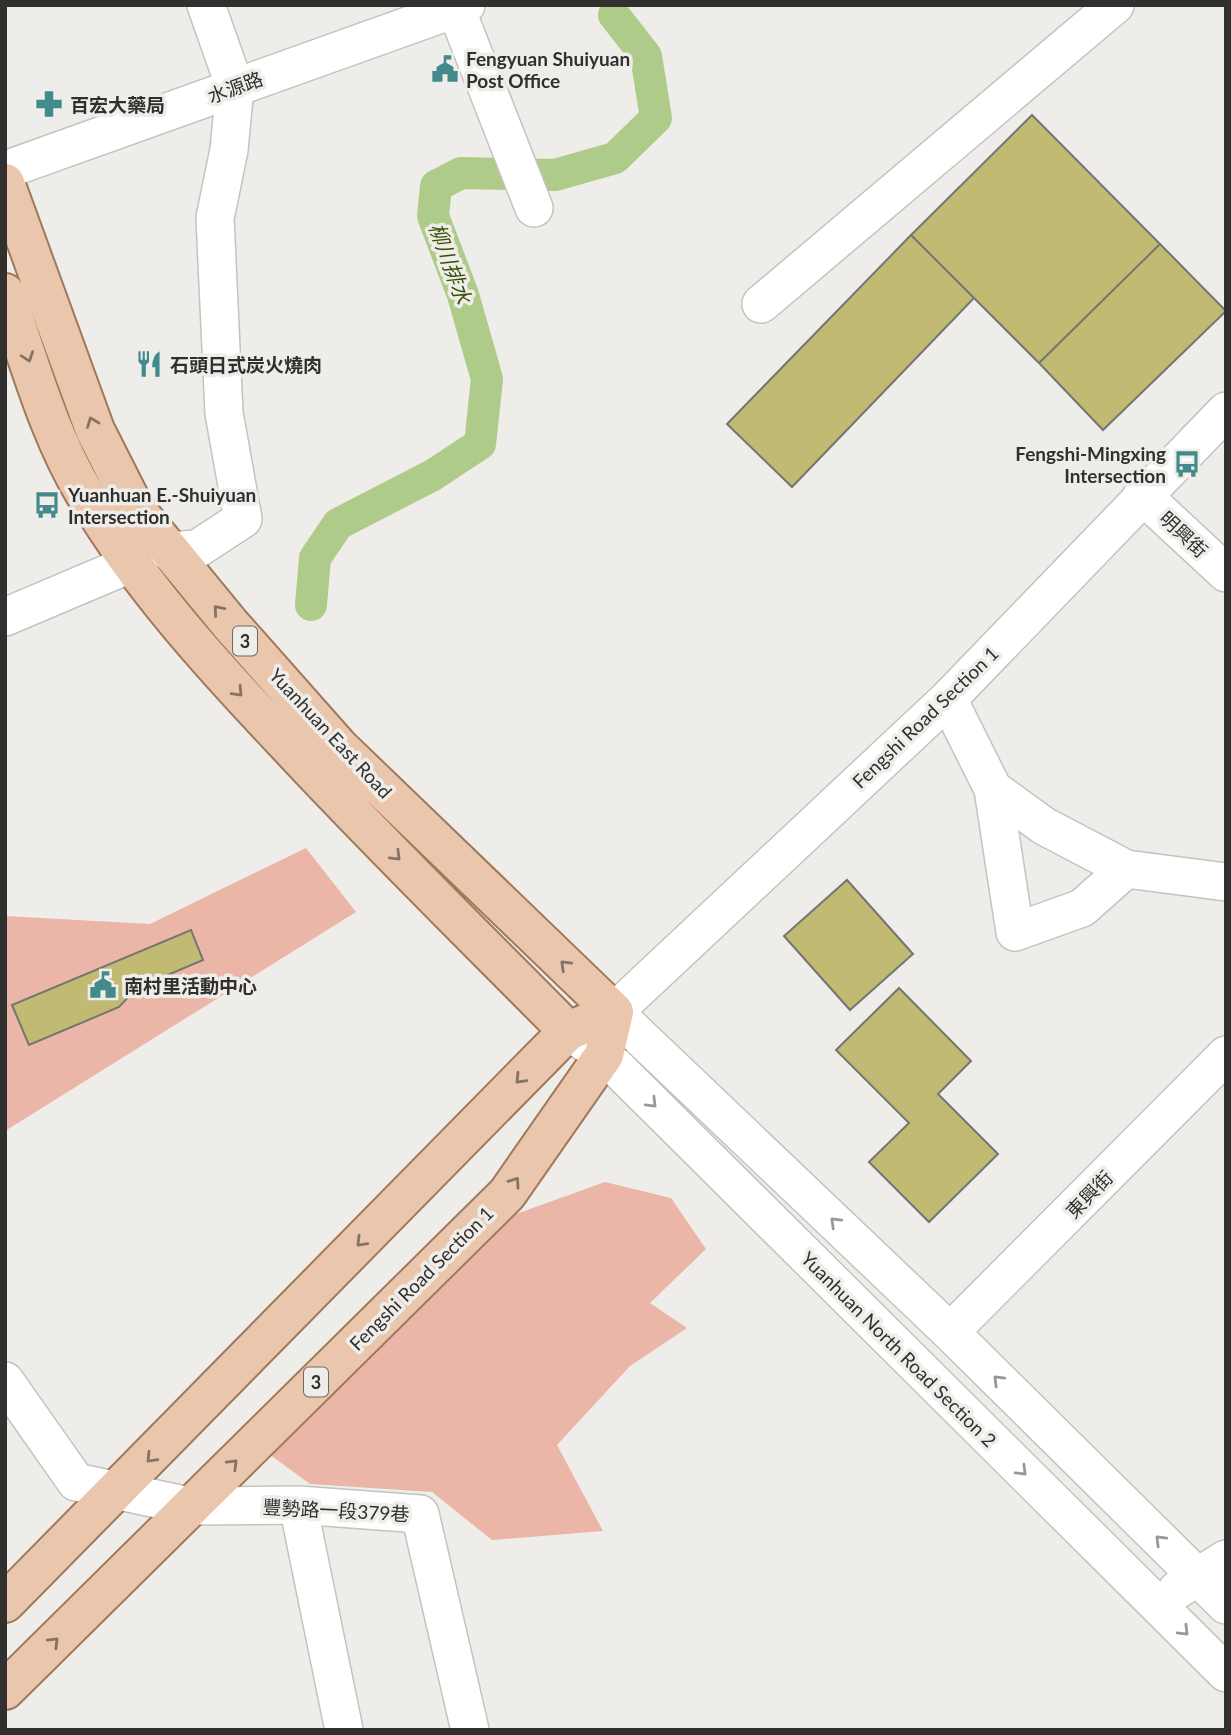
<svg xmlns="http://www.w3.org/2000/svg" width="1231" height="1735" viewBox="0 0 1231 1735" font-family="Lato,'Noto Sans TC',sans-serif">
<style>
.green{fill:#ebb5a7}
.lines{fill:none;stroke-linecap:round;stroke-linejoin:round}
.canal{stroke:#afcb89;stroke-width:32}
.building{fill:#c1ba73;stroke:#757571;stroke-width:2}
.minor-casing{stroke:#c5c3bf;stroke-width:40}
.major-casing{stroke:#a0795c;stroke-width:42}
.minor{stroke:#fff;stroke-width:37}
.major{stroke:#eac7ac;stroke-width:38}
.oneway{stroke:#847467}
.oneway2{stroke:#989896}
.labels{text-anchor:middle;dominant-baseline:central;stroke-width:7;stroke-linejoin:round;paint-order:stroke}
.shield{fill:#efede9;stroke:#6a6966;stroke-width:2}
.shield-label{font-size:18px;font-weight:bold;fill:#31302e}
.poi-label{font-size:19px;font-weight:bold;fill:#31302e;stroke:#efede9;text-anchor:start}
.street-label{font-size:19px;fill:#31302e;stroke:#efede9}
.water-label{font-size:21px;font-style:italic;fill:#395107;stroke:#efede9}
</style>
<rect width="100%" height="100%" fill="#efede9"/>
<path class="green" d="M306,848L356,912L5,1131V916L150,924Z
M605,1182L671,1198L706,1249L650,1303L687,1328L630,1366L557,1445L603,1531L492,1540L432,1492L310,1484L269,1454L399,1320L516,1214Z"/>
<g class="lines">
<path class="canal" d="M311,605L315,558L338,524L433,475L480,444L487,379L463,295L433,216L436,186L461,173L555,175L615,158L656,118L646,56L614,15"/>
</g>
<path class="building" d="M1032,115L1160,244L1039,363L911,235Z
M911,235L974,298L792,487L727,424Z
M1160,244L1226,311L1103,430L1039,363Z
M847,880L913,954L850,1010L784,936Z
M191,930L203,960L137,988L119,1007L29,1045L12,1005Z
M899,988L971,1061L938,1094L998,1154L929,1222L869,1162L909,1123L836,1050Z"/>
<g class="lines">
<defs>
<path id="minor" d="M456,9L534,208
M5,170L466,5
M761,304L1115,5
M1226,411L948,699L614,1012L950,1332L1226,1605
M1142,495L1226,573
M168,551L197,549L243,519L224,413L215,218L229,150L235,87L206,5
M5,617L130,564
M948,699L993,789L1044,826L1126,869L1226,882
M993,789L1015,932L1082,908L1126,869
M580,1039L604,1055L1226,1673
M950,1332L1226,1055
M5,1381L76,1482L190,1506L298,1505L420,1514L470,1730
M298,1505L344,1730
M1177,1590L1226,1559"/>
<path id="major" d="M5,183L95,430L134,507L231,625L339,747L614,1012
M5,293C29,360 48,433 85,494C140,586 214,667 287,744C378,842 474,936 568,1031
M5,1603L568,1031L590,1022
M5,1690L507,1194L604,1055L614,1012"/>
</defs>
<use href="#minor" class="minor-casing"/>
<use href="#major" class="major-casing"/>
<use href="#minor" class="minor"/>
<use href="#major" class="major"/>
</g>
<defs><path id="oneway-chevron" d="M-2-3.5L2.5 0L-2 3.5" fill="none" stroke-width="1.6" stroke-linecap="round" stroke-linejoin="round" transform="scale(1.75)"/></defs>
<g class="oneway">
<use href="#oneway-chevron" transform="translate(28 357) rotate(71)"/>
<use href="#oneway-chevron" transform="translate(92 422) rotate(-111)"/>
<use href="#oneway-chevron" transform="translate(218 610) rotate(-131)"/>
<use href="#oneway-chevron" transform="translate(238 692) rotate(47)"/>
<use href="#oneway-chevron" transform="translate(396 856) rotate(45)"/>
<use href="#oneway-chevron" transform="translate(565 965) rotate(-136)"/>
<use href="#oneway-chevron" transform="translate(520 1079) rotate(134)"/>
<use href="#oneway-chevron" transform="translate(515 1182) rotate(-55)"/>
<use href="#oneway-chevron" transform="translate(361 1242) rotate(134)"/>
<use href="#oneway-chevron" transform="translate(151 1458) rotate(134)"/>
<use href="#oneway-chevron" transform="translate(233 1464) rotate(-45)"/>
<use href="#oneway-chevron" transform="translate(54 1642) rotate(-45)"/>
</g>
<g class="oneway2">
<use href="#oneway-chevron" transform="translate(652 1103) rotate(45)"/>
<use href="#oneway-chevron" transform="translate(835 1222) rotate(-136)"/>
<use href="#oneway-chevron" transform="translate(998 1380) rotate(-135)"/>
<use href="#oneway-chevron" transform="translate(1022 1471) rotate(45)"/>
<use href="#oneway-chevron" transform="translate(1160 1540) rotate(-135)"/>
<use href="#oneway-chevron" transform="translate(1184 1631) rotate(45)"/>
</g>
<defs>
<symbol id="civic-bare" viewBox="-9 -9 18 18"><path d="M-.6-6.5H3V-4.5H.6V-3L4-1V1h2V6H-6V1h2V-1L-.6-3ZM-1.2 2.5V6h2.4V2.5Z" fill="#428a8b" stroke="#efede9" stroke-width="2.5" paint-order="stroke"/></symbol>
<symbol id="pharmacy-bare" viewBox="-9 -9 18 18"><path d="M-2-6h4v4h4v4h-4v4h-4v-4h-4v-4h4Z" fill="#428a8b" stroke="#efede9" stroke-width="2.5" paint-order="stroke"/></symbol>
<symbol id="restaurant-bare" viewBox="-9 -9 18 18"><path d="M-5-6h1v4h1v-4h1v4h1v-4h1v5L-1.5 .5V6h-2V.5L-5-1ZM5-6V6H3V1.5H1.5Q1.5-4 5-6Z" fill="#428a8b" stroke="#efede9" stroke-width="2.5" paint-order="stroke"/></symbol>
<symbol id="bus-bare" viewBox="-9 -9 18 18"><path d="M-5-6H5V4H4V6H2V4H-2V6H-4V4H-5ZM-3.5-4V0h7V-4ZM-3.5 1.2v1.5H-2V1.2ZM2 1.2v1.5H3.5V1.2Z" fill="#428a8b" stroke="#efede9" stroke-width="2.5" paint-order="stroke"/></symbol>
</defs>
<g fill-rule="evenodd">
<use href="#civic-bare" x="426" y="50" width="38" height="38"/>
<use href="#pharmacy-bare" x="30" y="85" width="38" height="38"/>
<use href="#restaurant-bare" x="130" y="345" width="38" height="38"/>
<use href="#bus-bare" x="1168" y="445" width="38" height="38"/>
<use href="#bus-bare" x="28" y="486" width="38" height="38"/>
<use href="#civic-bare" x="84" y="966" width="38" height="38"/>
</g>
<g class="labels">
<g class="shield">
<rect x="233" y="626.5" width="24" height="29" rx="5"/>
<rect x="304" y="1367.5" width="24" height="29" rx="5"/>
</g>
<g class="shield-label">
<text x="245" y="641">3</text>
<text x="316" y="1382">3</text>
</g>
<g class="poi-label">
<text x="466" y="58">Fengyuan Shuiyuan<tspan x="466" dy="22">Post Office</tspan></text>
<text x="70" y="104">百宏大藥局</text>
<text x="170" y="364">石頭日式炭火燒肉</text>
<text x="1166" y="453" text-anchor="end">Fengshi-Mingxing<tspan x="1166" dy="22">Intersection</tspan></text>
<text x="68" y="494">Yuanhuan E.-Shuiyuan<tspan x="68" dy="22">Intersection</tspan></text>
<text x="124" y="985">南村里活動中心</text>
</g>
<g class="street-label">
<text transform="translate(235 87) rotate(-20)">水源路</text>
<text transform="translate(1184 534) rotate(43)">明興街</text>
<text transform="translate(925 717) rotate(-44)">Fengshi Road Section 1</text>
<text transform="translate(331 733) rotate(47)">Yuanhuan East Road</text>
<text transform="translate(1089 1194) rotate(-46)">東興街</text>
<text transform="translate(421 1278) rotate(-45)">Fengshi Road Section 1</text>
<text transform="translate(899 1349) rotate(45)">Yuanhuan North Road Section 2</text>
<text transform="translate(336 1510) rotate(3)">豐勢路一段379巷</text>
</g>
<g class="water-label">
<text transform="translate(451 263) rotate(70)">柳川排水</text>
</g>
</g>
<rect width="1231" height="1735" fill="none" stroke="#31302e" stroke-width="14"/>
</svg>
